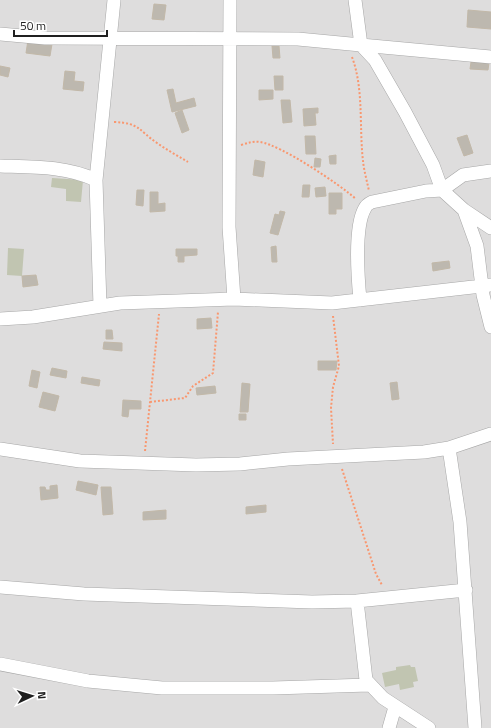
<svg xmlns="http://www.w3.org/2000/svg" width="491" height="728" viewBox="0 0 491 728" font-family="'Titillium Web',sans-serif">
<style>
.residential{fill:#dedddd}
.construction{fill:#c1c5b1}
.building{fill:#bdb8af;stroke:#c2b8a8}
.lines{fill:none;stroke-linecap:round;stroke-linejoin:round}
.street-casing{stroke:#a7a7a7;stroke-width:14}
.path{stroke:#f9976f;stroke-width:2;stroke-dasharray:2 2;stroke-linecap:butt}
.street{stroke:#fff;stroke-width:13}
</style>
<rect width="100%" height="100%" fill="#f0efe6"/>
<path class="residential" d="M0,0H491V728H0Z"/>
<path class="construction" d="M52,178L83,180L81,202L66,201V189L51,187Z
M8,248L24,249L22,276L7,275Z
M410,665L411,667H415L418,681L413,682L414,687L400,690L399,684L385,687L382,673L396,670V667Z"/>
<path class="building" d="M154,4L166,5L164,20L152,19Z
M468,10L491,12V29L467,27Z
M28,40L52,44L50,56L26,53Z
M272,46H279L280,58H273Z
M471,62L489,63L488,70L470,69Z
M0,66L10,68L8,77L0,75Z
M65,71L75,72L74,81L84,82L83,91L63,89Z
M274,76H283V90H275Z
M173,89L176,103L194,98L196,106L172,112L167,90Z
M259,90H273V99L259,100Z
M281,100H290L292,122L283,123Z
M318,108V113H315L316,125L304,126L303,109Z
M182,110L189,130L182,133L175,113Z
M467,135L473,153L464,156L457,138Z
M305,136H315L316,154H306Z
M336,155V164H330L329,156Z
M315,158L321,159L320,167H314Z
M255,160L265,162L263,177L253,175Z
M303,185H310L309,197H302Z
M325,187L326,196L316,197L315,188Z
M137,190H144L143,206L136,205Z
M150,192H158V204L165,203V211L150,212Z
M329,193H342V209H336V214H329Z
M280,211L285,212L278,235L270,233L275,214L279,215Z
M276,246L277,262H272L271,247Z
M176,249H197V255L184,256V262H178V256H176Z
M449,261L450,268L433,271L432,263Z
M36,275L38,285L23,287L22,276Z
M211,318L212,328L197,329V319Z
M106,330H112L113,339H106Z
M104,342L122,343V351L103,349Z
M318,361H337L336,370H318Z
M52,368L67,371L66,378L50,375Z
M32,370L40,372L37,388L29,386Z
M82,377L100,380L99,386L81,383Z
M397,382L399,399L392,400L390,383Z
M242,383L250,384L248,412H240Z
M215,386L216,393L197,395L196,388Z
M43,392L59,396L55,411L39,407Z
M123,400L141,401V409H129L128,417L122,416Z
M239,414H246V420H239Z
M78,481L98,485L96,495L76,490Z
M57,485L58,498L41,500L40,487H45L46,490H50V486Z
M101,487H111L113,514L103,515Z
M266,505V512L246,514V507Z
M166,510V519L143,520V512Z"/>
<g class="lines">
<defs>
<path id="street" d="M230,0L229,227L234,299
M355,0L361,45L491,57
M0,34L45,38L298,39L361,45L375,60L405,112L433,165L442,190L464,210L491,228
M0,166C33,167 66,166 96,180
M464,210L477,246L483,295L491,327
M360,300C358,279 354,226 365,208C366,205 370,203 372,202L426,191L442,190L463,175L491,171
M100,306L96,180L114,0
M0,319L33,317L120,303L234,299L332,303L491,285
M449,448L460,522L475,728
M0,449L80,461L196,465L240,464L288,459L424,452L449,448L491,434
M0,587L84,594L312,602L357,601L466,590
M357,601L366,680L383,698L429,728
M0,664L88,681L162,688H273L369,685
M389,728L395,707"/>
</defs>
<use href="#street" class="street-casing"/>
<path class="path" d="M352,57C364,89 359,127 363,161C364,171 367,181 369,191
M114,122C140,123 138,130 157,143C167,150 178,156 188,162
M241,145C248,143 253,141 260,142C281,145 339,184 356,199
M333,316L339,366L333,387L331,408L333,444
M150,402L185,398L193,386L213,373L218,312
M145,451L159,314
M342,469L376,574L382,585"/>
<use href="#street" class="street"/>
</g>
<g transform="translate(32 696) rotate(86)" stroke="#ffffff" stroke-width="3" paint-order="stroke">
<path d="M0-3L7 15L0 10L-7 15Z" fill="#202020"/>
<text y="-6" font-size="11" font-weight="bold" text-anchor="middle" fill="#202020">N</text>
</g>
<path d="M14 30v6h93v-6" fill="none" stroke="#202020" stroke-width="2"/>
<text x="20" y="30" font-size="12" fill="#202020" stroke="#ffffff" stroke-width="3" paint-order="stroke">50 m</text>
</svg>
